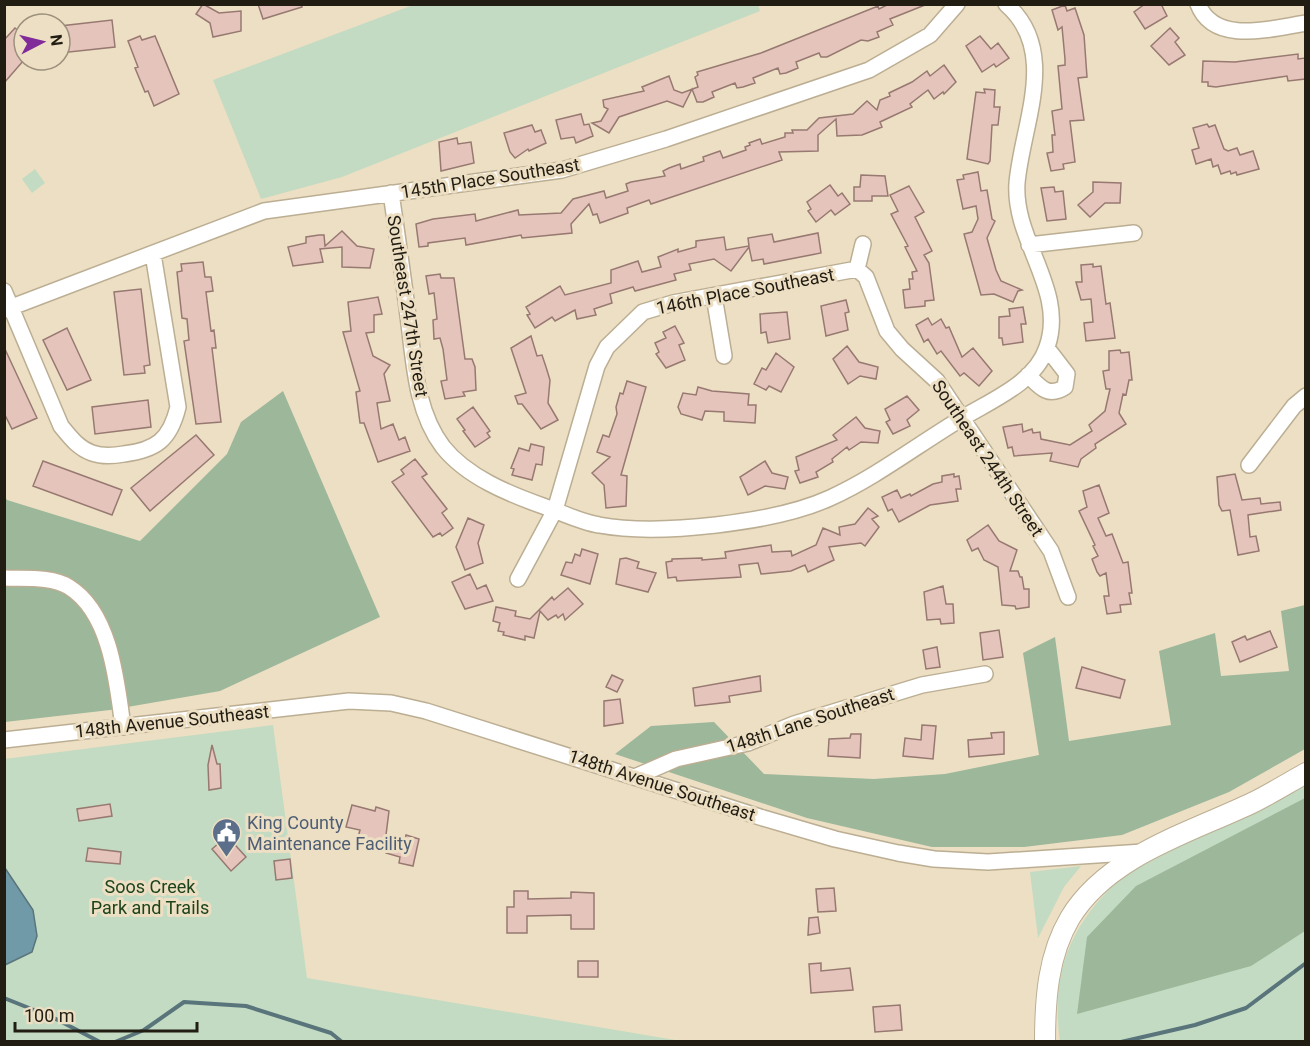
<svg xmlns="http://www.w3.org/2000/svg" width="1310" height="1046" viewBox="0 0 1310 1046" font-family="Roboto,sans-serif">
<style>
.green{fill:#c3dbc2}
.forest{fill:#9cb79a}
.water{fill:#709aa7;stroke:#59747b;stroke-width:1.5}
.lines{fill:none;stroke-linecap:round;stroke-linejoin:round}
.stream{stroke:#59747b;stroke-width:4}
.building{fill:#e5c4bc;stroke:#977971;stroke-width:1.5}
.minor-casing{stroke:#bbae93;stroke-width:18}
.major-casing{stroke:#bbae93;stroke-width:22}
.minor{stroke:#fff;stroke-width:15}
.major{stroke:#fff;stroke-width:20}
.labels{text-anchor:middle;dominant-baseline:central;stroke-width:6;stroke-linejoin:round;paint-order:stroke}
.street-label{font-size:18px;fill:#221d13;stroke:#eddfc3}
.service-label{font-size:18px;fill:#4e5e75;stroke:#eddfc3;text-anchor:start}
.park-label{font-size:18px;fill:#1c441c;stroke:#eddfc3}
</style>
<rect width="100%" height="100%" fill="#eddfc3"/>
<path class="green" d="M758,5L760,11L342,177L261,199L213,80L413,5Z
M35,169L45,183L32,193L22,179Z
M273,725L307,978L681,1041H5L4,759Z
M1305,782V1041L1060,1042C1050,970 1072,920 1126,874Z
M1081,866L1064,887L1038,938L1030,872Z"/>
<path class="forest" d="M283,391L380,617L220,691L110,710L5,722L4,495L7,500L140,541L227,454L241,422Z
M1305,605V749L1229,792L1122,835L1024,847H932L807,818L615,754L651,726L714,722L764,774L874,779L945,774L1039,755L1023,653L1055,637L1069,741L1171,725L1159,651L1215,633L1221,676L1289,671L1281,611Z
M1305,798V931L1251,966L1077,1014L1087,937L1136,886Z"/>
<path class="water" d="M5,868L33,910L37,936L32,952L5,965Z"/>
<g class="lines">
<path class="stream" d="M4,998L54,1018L100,1042
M115,1042L144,1030L184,1002L246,1006L331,1033L342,1042
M1121,1042L1195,1025L1246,1008L1306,963"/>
</g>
<path class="building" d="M203,4L219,13L241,11V31L213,37L210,23L196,14Z
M258,4H301L302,7L263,19Z
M889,4L925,5L890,19L893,25L877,32L879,37L868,41L861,40L827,57H821L819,53L796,62L798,68L786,73L780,74L778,68L753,78L755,83L743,87L737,88L735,83L712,92L714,97L703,102H697L692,89L683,107L667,101L619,117L609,133L592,123L601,121L608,109L604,107L603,100L644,91L642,87L669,76L674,90L682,93L698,87L695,77L698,75L697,72L761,53L878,6L879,9Z
M1145,4H1161L1167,16L1145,29L1134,12Z
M1065,5L1067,11L1075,8L1084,35L1087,77L1078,78L1084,120L1070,121L1075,162L1063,164L1064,169L1051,171L1047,153L1053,152L1052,135H1055L1052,111L1062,109L1058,66L1065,65V59L1062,27L1058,30L1052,10Z
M112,20L115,47L60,53V26Z
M15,28L24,35V60L4,83V40Z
M1170,28L1179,38L1175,42L1185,55L1169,65L1151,46Z
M140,36L142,40L155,36L179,94L154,106L148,91L145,92L135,68L138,67L128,41Z
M980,36L991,49L998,43L1009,58L996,67L994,64L982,72L966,46Z
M1298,54V59L1305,58V79L1288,81L1287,76L1216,87L1208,86V82H1202L1203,61L1235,62Z
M944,65L956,82L944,94L943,92L934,99L928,90L910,104L912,107L880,122L882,127L862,135L837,136L836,119L818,135V151L779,152L782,160L651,204L649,200L627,208L628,213L600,223L597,214L593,215L589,204L571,224L572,233L522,238L521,235L466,245L465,238L428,243V246L419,247L416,224L433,219L475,214L476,221L518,210L519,215L561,213L573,199L604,191L606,198L628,191L626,184L631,182L665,176L663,171L669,168L680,164L681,169L704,161L703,157L720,151L723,158L746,150L745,147L750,145L749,143L760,139L762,144L785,137V133H793L792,130H807L819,118L853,114L867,101L877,110L880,100L890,96L889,93L912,82L927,71L930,76Z
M984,89L995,90L994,107H1000L998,125H992L990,161L988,164L967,159L976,92L985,93Z
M581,114L584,125L589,124L593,136L576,143L574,137L561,139L556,120Z
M1207,124L1209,127L1215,125L1224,149L1228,151L1237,148L1240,155L1253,151L1259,169L1237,175L1236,172L1231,174L1230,171L1221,174L1218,165L1213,167L1211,159L1196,164L1192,150L1199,148L1193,128Z
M532,125L535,132L541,130L546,143L529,151L528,149L515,158L510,152L504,133Z
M457,138L458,144L471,142L474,163L441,171L439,142Z
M978,172L981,191L987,190L992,219L995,221L987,238L996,270L1001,281L1022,290L1018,291L1013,302L994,294L981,295L964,234L972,232L978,219L976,206L963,209L957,180L964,179L963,175Z
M861,175L885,176L888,196H872V201H854V187H860Z
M1093,182L1121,183L1120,203H1105L1090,217L1078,205L1093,192Z
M830,185L838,196L842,193L850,204L835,215L831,210L816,222L808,211L811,209L807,202Z
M909,186L924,212L915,217L932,251L924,255L929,263L934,300L925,301V306L905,308L903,290L910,289L909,279H913L912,272L917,271L905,247L908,246L891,214L898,211L890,195Z
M1054,187L1055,192L1063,191L1066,219L1047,221L1041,188Z
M342,231L357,246L374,249L370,268L342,267V247L320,249L323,262L293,266L288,247L306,243V237L319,235H324L325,246Z
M818,233L821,253L764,264L763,259L752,261L749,247L731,271L714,259L689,264L691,270L674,274L676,280L635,291L633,287L610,294L612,303L594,309L596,315L577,319L575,310L555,321L552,317L535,328L527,315L530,314L526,307L560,286L565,295L611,283V270L638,261L642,272L661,267L658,257L678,249V252L696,247V241L724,237L726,250L749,246L748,238L772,234L774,242Z
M203,262L205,277H211L213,291L206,292L211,331L214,330L216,348H212L221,422L196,424L184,341L189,340L187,319L182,318L177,272L182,271L181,264Z
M1093,264V267L1101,266L1106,304L1110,303L1115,338L1086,341L1084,323L1093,322L1091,299L1081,300L1076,282H1082L1081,265Z
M440,274L441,278H454L465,359H472L475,367L476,390L463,392L465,396L445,399L441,381L447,380L443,349L440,338L434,339L433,320L437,319L434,293L429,294L426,276Z
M141,289L150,365L144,366L145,373L124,375L114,292Z
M378,297L382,314L374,315V332L366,333L373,356L390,365L384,374L390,401L377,403L381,429L393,424L399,440L405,437L410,451L378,462L364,423H360L356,392L360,391L343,332L351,331L348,302Z
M846,300L849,312L845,313L848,330L826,336L821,306Z
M1023,307L1026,324H1021L1023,342L1003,345L1002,338H999V317L1010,316L1009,309Z
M787,312L790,339L768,343L766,332L761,333L760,314Z
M928,318L932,325L941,319L946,328L949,327L962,357L973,348L992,371L979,386L964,373L960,376L941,351L937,354L928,339L924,342L916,325Z
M675,326L684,343L679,345L685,360L666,368L656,354L659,352L655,343L666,338L663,332Z
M67,328L91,380L67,390L43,340Z
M531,336L537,356L542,355L546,367L550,380L548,403L558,420L541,429L522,404H518L515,396L526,393L511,348Z
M847,346L859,362L878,367L876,379L860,376L848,384L833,359Z
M4,347L37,418L12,429L4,413Z
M1120,350L1121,353L1129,352L1132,380H1129L1126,395L1123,394L1119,413L1126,424L1095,444L1096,448L1081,459L1078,467L1050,461L1052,453L1014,456L1012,447L1008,448L1003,427L1022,424L1023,432L1032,429L1033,433L1040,432L1041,439L1070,445L1092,431L1089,425L1105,411L1110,389H1106L1103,371L1109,370V351Z
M776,353L794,367L781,392L769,386L766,390L754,384L762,368L766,370Z
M627,381L646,387L621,475L627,476L626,506L606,508L604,485L592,473L610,457L597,452L603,435L609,437L617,414L616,407L620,393L623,394Z
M698,387L712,391L749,394L748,405H756L755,423L724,421V412L705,411L702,420L681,414L678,407L683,393L696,395Z
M907,396L919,410L907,420L910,426L893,434L886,422L890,420L885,409Z
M148,400L151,427L95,434L92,407Z
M473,407L490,431L487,433L490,437L475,447L463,431L465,430L457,419Z
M856,417L865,428L880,431L878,443L861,442L849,450L847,447L832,459L833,462L816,472L818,477L800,483L795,471L799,470L796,457L837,440L833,435Z
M196,435L214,455L150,511L131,488Z
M531,444L544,447L542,465L536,464L532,480L512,475L514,469L511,468L519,448L529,451Z
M415,459L427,474L422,477L447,509L442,513L453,528L442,536L440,533L433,537L392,482L404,474L401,470Z
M43,461L122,490L112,515L33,486Z
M765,461L772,473L788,477L785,489L765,486L748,495L740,477Z
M954,474V477L959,476L961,489H956L958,501L930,505L899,522L892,509L888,511L882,497L897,490L901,498L910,494L911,496L933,484L942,482V476Z
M1235,474L1242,500L1260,498L1261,504L1280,502L1281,510L1248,515L1250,537L1256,536L1259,551L1238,555L1230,510L1222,511L1219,505L1217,477Z
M1099,485L1109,513L1098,518L1106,536L1112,534L1123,563L1128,562L1132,593H1129L1131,604L1120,605L1121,612L1107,614L1104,596H1109L1106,573L1100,576L1097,572L1092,559L1098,556L1093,546L1095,545L1079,511L1087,507L1083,491Z
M868,508L878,516L872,519L879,527L865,546L861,543L829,547L834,560L808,572L805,565L791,571L761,574L758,563L739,565L741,577L677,581L676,577L668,578L666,562L672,561V559L702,558V560L726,558L725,552L771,545L772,552L791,551L792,556L816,545L823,528L840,535L839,527L855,524Z
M468,518L484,525L478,543L483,563L465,570L456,547Z
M988,525L999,541L1017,550L1010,571H1018L1020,577H1022L1024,589H1029V607L1016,609L1015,606L1002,605L998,567L984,560L978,548L972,551L967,540Z
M582,549L598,554L590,584L561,575L566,562L572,563L575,554L580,556Z
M626,558L639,562L637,568L656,573L648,592L616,584L620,559Z
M470,574L477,589L486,585L493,601L465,609L452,582Z
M943,586L946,604H953L954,623L941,624L940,619L927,620L924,592Z
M568,588L583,604L565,620L563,614L558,618L556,615L548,620L540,611L534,638L525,636V640L503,635L504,632L498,631L500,623L493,621L496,607L516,611L515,616L530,619L552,597L554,600Z
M999,630L1003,657L983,660L980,633Z
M1270,631L1277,647L1240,662L1232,642L1245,636L1247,640Z
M937,647L940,667L926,669L923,650Z
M1082,667L1125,680L1120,698L1076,688Z
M612,675L623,680L617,692L606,687Z
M760,676L761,691L729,696L730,702L695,706L693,688Z
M620,699L623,723L604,726V701Z
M922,725L936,726L933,759L903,756L905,738L921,740Z
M1004,732V754L969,757L968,740L992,738L991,733Z
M851,734H861L860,758L828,756L829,739L850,738Z
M212,745L217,764H220L221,788L209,790L208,765Z
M110,804L112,816L79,821L77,809Z
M352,805L375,811L376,807L389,811L386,835L405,840L406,835L419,839L413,866L399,863L400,857L386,853L387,849L357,841L360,830L346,827Z
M227,836L246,857L231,871L212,849Z
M88,848L121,852L120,864L86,861Z
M290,859L292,878L276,880L274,861Z
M834,888L836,911L818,912L816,889Z
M514,891H528V899L571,898V892L594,893V929H571V915L527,916V933H507V907H514Z
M818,917L820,933L808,935L809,918Z
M578,961H598V977H578Z
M821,963V971L850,968L853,990L811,993L809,964Z
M900,1005L902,1030L875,1032L873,1007Z"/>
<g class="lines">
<defs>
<path id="minor" d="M1198,4C1214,46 1273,28 1306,23
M391,193C397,234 403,275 408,316C414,360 415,410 443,447C467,477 509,494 543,506C561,512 580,522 599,525C658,536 775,523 830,498C876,477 916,446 959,420C989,401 1035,384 1047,347C1067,290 1013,241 1017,183C1022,124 1060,51 1006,4
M1029,245L1134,233
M857,269L866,277L887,331L902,349L937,381L1051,551L1068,597
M857,269L863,244
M4,291L61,426C70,437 78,448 92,453C103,457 113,456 124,454C156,450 170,440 178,407L153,254
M714,296L724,356
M4,310L264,211L562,170L666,139L869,70L930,35L957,4
M1028,375C1040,387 1048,398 1065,387L1067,374L1047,348
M1249,465L1294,406L1306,396
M4,578C24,579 52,576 69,587C111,613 117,683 123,727
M518,579L555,510L597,366L607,347L643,312L673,303L857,269
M4,740L349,701L391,703L426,711L763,818L835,839L898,853L934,859L988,862L1143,852
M637,776L676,759L748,743L794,724L922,685L985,674"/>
<path id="major" d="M1045,1042C1045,999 1048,955 1070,918C1108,855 1192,832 1254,802C1272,793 1288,783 1306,773"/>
</defs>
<use href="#minor" class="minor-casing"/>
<use href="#major" class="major-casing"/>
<use href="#minor" class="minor"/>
<use href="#major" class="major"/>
</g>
<defs>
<symbol id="civic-pin" viewBox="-11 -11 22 30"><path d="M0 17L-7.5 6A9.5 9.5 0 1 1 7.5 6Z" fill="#5c6f8a" stroke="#eddfc3"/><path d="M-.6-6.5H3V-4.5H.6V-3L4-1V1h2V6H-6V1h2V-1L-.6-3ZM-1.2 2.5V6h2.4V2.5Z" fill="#fff"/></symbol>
</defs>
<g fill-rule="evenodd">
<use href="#civic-pin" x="210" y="816" width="33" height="45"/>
</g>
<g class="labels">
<g class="street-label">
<text transform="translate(490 178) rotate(-9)">145th Place Southeast</text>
<text transform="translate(745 291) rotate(-11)">146th Place Southeast</text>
<text transform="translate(408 306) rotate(81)">Southeast 247th Street</text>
<text transform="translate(988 458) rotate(56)">Southeast 244th Street</text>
<text transform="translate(810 720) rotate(-18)">148th Lane Southeast</text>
<text transform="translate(172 721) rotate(-6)">148th Avenue Southeast</text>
<text transform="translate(662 785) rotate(18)">148th Avenue Southeast</text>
</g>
<g class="service-label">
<text x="247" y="822">King County<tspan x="247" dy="21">Maintenance Facility</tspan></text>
</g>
<g class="park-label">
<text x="150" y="886">Soos Creek<tspan x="150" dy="21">Park and Trails</tspan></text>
</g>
</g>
<rect width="1310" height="1046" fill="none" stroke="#221d13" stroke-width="12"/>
<g transform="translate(42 42) rotate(83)"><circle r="28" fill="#eddfc3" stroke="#9c917d" stroke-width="1.5"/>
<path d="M0-4.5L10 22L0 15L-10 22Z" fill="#802b99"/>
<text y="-9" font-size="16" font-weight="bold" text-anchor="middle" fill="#221d13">N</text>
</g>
<path d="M15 1022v9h182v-9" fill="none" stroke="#221d13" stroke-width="3"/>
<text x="24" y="1022" font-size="18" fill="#221d13" stroke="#eddfc3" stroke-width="4.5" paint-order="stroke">100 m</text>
</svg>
